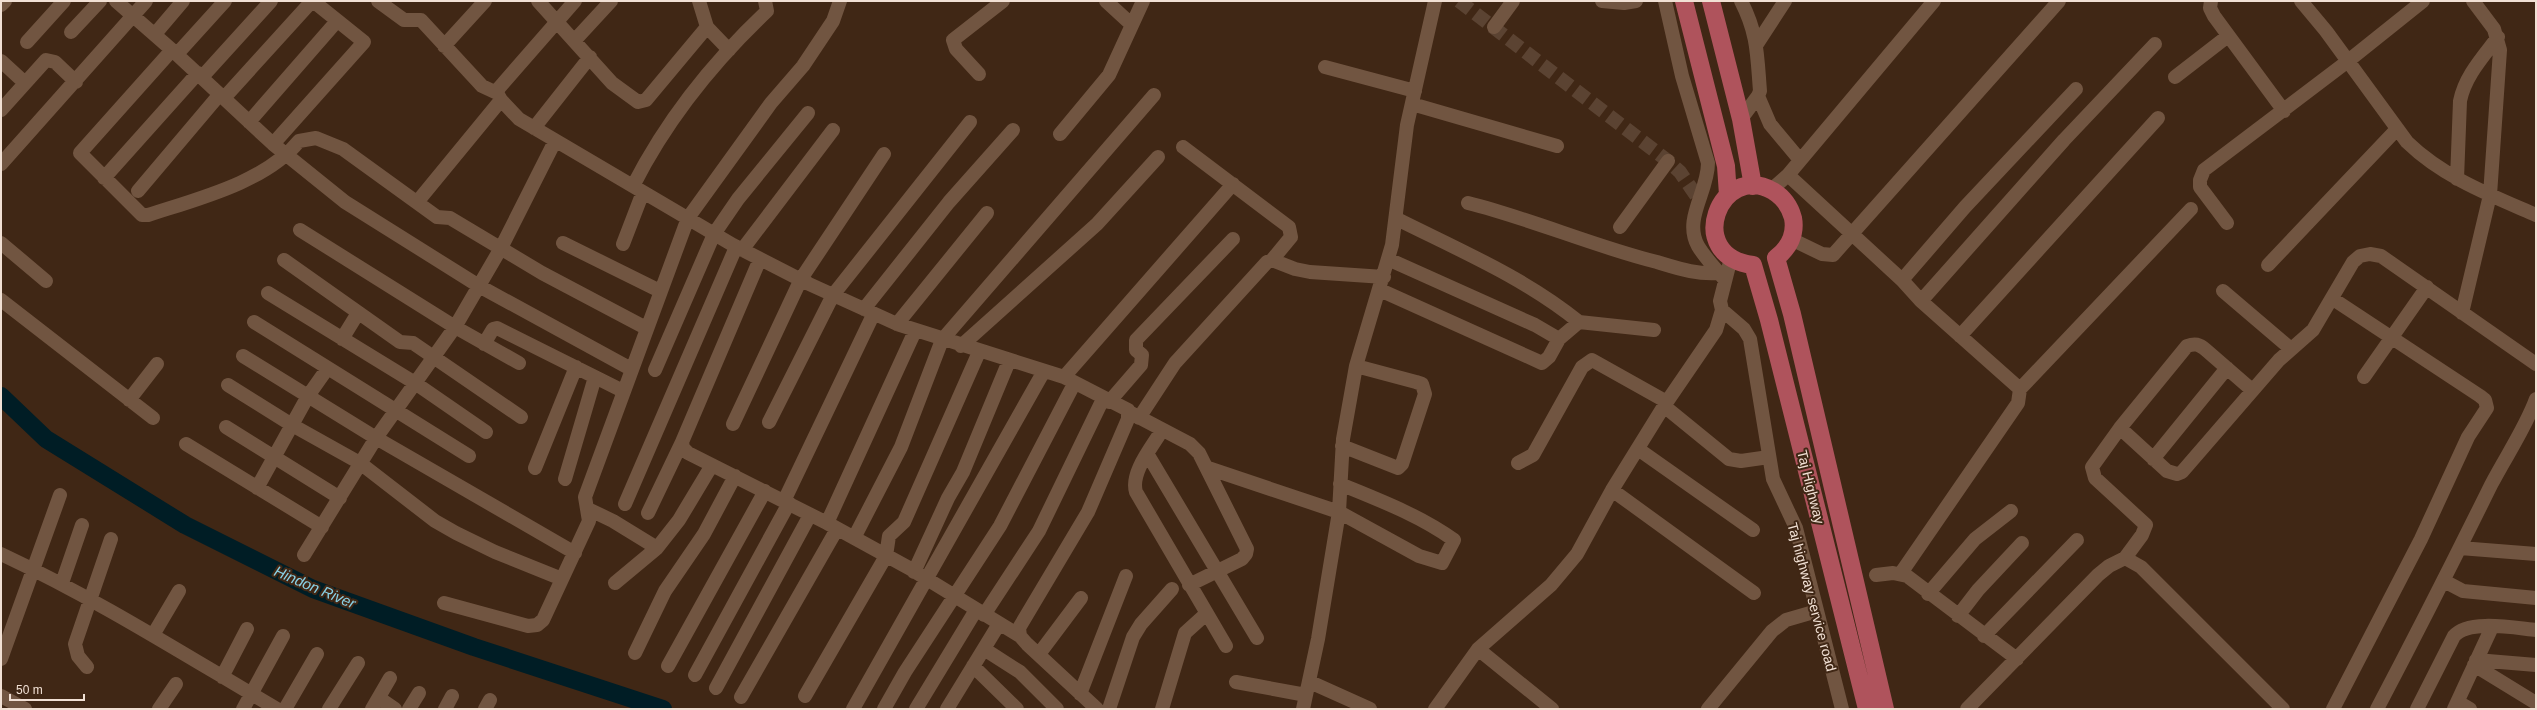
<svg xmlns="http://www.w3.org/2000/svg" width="2537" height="710" viewBox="0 0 2537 710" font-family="Helvetica,sans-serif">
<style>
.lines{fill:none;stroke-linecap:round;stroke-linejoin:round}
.river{stroke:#001d25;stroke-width:18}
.minor-tunnel{stroke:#5b4332;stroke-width:14;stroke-dasharray:14 7;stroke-linecap:butt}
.minor{stroke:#715541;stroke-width:14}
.major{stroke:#af535c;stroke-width:18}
.labels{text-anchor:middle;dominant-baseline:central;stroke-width:4;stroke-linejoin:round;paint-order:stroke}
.street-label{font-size:14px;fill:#f1e0d4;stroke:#402715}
.water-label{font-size:15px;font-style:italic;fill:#89d2e7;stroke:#402715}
</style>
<rect width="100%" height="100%" fill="#402715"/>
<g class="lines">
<path class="river" d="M1,396L46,439L185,525L313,589L474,647L663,709"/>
<path class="minor-tunnel" d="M1459,1L1668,161L1680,172L1700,201"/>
<path class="minor" d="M116,1L172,50L273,144L345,202L479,286L631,369
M378,1L404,20H421L482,86L497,93
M538,1L612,83L638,102L646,100L707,27
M575,1L499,88L497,93L501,100L519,119L733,245L809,284L897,324L1064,377L1128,410V419L1088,512L1019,628L1020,636L1027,644L1097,709
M699,1L707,27L729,50
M1106,1L1131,24
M1602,1L1624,3L1636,1
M1665,1L1682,76L1708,163C1708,192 1683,219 1698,246C1705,258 1716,269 1725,280
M1741,1C1758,34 1757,55 1760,91L1758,96L1770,124L1800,160
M2211,1L2210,8L2214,16L2284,111
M2301,1L2326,31L2407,142C2443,177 2490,195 2536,215
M1,5L5,1
M1494,27L1513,1
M71,32L100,1
M155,34L183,1
M575,40L611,1
M27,42L64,1
M1757,44L1785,1
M444,46L485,1
M172,50L80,153L142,215H148C197,199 266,182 299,141L316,138L343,149L437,217L450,218L542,273L646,328
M177,54L225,1
M1,61L25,83
M1325,67L1415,91
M979,74L956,49L953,40L1003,1
M202,77L271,1
M2175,77L2228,36
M224,98L312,1
M1412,104L1557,146
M1,110L46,60L55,62L76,82
M1741,119L1758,96
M249,122L337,21
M534,128L590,57
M1060,134L1109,75L1143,1
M273,144L364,42L313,1
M1183,147L1289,227L1291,237L1272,260
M1,164L146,1
M1788,175L1902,280L1921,301L2020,389L2018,403L1901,573
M104,178L198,73
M2457,179L2460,101C2465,76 2483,57 2498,37
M633,186C666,121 714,61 767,11L765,1
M1771,190L1788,175L1934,1
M138,191L220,94
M418,201L501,100
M1468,203C1532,219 1593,246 1657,262C1677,268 1697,275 1719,273
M1397,219C1459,250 1525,278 1579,322
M2227,223L2200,187V180L2204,170L2348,61L2423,1
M1620,227L1668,161
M300,230L455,327L519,363
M1791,239L1822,254L1833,255L2059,1
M1,243L46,281
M563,243L660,291
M623,244L643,192
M742,250L833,130
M760,259L682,442L683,448L688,453L827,523L909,568L1020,636
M1388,259L1535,325L1559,339
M284,260L400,342L413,343L521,417
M2268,265L2397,129
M1902,280L1965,207L2076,89
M1380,290L1542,363L1549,357L1559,339L1579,322L1654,330
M2223,291L2291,349
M268,293L415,383L486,432
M1,300L153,418
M1921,301L2064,140L2155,44
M864,309L949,202L1013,130
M1722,310L1744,329L1750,339L1773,479L1796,528L1842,709
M2462,313L2490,195L2500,50L2494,29L2473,1
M254,322L469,456
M897,324L987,213
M1960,336L2158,118
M342,339L358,313
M484,344L493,329L497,328L623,391
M961,346L1097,224L1158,157
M243,356L376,438L575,553
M655,370L714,234L738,199L808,113
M1064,377L1233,184
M2364,377L2427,287
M228,385L292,425L360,463L435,521L456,533L495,552L562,579
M2020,389L2191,209
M129,400L157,364
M1109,402L1141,365L1142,355L1136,350V340L1233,239
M1664,406L1729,459L1741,461L1769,457
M1131,413L1190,444L1199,453L1247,549L1246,554L1242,559L1189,585
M1139,418L1175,363L1267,262L1272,260L1295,269L1310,272L1384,277
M769,422L833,295L970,122
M733,424L801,279L884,154
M226,427L340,498
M2120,428L2187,346C2195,343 2199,344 2206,350L2252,390
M1162,430C1153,446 1130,472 1136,492L1226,646
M186,444L322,527
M1342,446L1398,468L1402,464L1425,394L1422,384L1416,382L1356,366
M1638,449L1753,530
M1148,455L1257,638
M2153,459L2227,368
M1518,463L1533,455L1582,367L1592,360L1667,402
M535,468L576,367
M1208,468L1339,512L1419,556L1442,563L1454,540C1419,515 1379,500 1340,484
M565,479L595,377
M257,488L308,396L327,369
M1612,490L1754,593
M784,501L873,315
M625,504L736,247
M588,509L613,521L657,548
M648,513L682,442
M827,523L915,331
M854,538L901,447L942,340L1154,95
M2460,548L2536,554
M1,554C97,599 185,655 277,709
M304,555L376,438L455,327L501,248L555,141
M2125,558L2142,535L2146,525L2095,478L2092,467L2120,428L2167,471L2177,474L2182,472L2279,360L2313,330L2353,262L2360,256L2370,254L2381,256L2536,364
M914,572L948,498L963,472L1009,361
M1876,575L1893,573L1907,576L2017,659
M2444,581L2463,591L2536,598
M62,583L82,525
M615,583L657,548L679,520L712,465
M1928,594L1975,539L2011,511
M444,603L528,626L537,625L543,620L589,521L585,497L688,218L771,103L803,66L833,21L840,1
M984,615L1039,531L1103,399
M1958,616L1978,590L2022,543
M153,635L179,591
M1984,636L2077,540
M984,649L1020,672L1057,709
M1478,649L1552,709
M635,653L665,591L704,534L735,476
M1039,654L1081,598
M1,659L60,495
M2476,660L2536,665
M2474,665L2536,703
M668,666L765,491
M973,666L1017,709
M87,667L78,656L75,644L111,539
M695,675L789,503
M222,677L247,629
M1236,682L1306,695
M1310,682L1370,709
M716,688L810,515
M1080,694L1126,576
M1,696L25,709
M805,696L886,556L889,536L904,522L979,352
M741,697L837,529
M379,698L395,709
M2458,702L2470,709
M159,709L176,684
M243,709L283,636
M285,709L317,654
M329,709L358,663
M372,709L390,678
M409,709L419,693
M445,709L452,696
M485,709L490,700
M853,709L1044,371
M884,709L905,672L1000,526L1074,384
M916,709L976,610
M947,709L999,624
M1109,709L1133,637L1141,624L1172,589
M1162,709L1185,633L1206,614
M1303,709L1318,639L1339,512L1343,439L1356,366L1392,245L1407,125L1435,1
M1435,709L1478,649L1551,585L1577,554L1612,490L1664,406L1716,330L1722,310L1720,301L1731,258
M1708,709L1772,631L1786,620L1817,611
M1967,709L2098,575L2109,566L2125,558L2141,567L2283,709
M2333,709L2421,539L2468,437L2487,408L2485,400L2480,396L2333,299
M2377,709C2416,635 2454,560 2491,485C2506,456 2525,429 2536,399
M2417,709L2454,636C2468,619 2515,628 2536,630
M2454,709L2492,627"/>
<path class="major" d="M1684,1L1726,166L1728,195
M1711,1L1741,119L1753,186
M1867,709L1769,320L1753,265C1683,256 1720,161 1773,191C1783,197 1790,207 1793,218C1796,234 1789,248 1776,258L1792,314L1885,709"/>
</g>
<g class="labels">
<g class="street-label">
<text transform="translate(1811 487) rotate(76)">Taj Highway</text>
<text transform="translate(1812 597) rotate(75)">Taj highway service road</text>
</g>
<g class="water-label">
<text transform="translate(315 587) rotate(23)">Hindon River</text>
</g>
</g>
<rect width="2537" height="710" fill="none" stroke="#f1e0d4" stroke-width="4"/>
<path d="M10 694v6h74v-6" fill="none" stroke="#f1e0d4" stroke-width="2"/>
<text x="16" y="694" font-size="12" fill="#f1e0d4" stroke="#402715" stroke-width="3" paint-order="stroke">50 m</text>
</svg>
